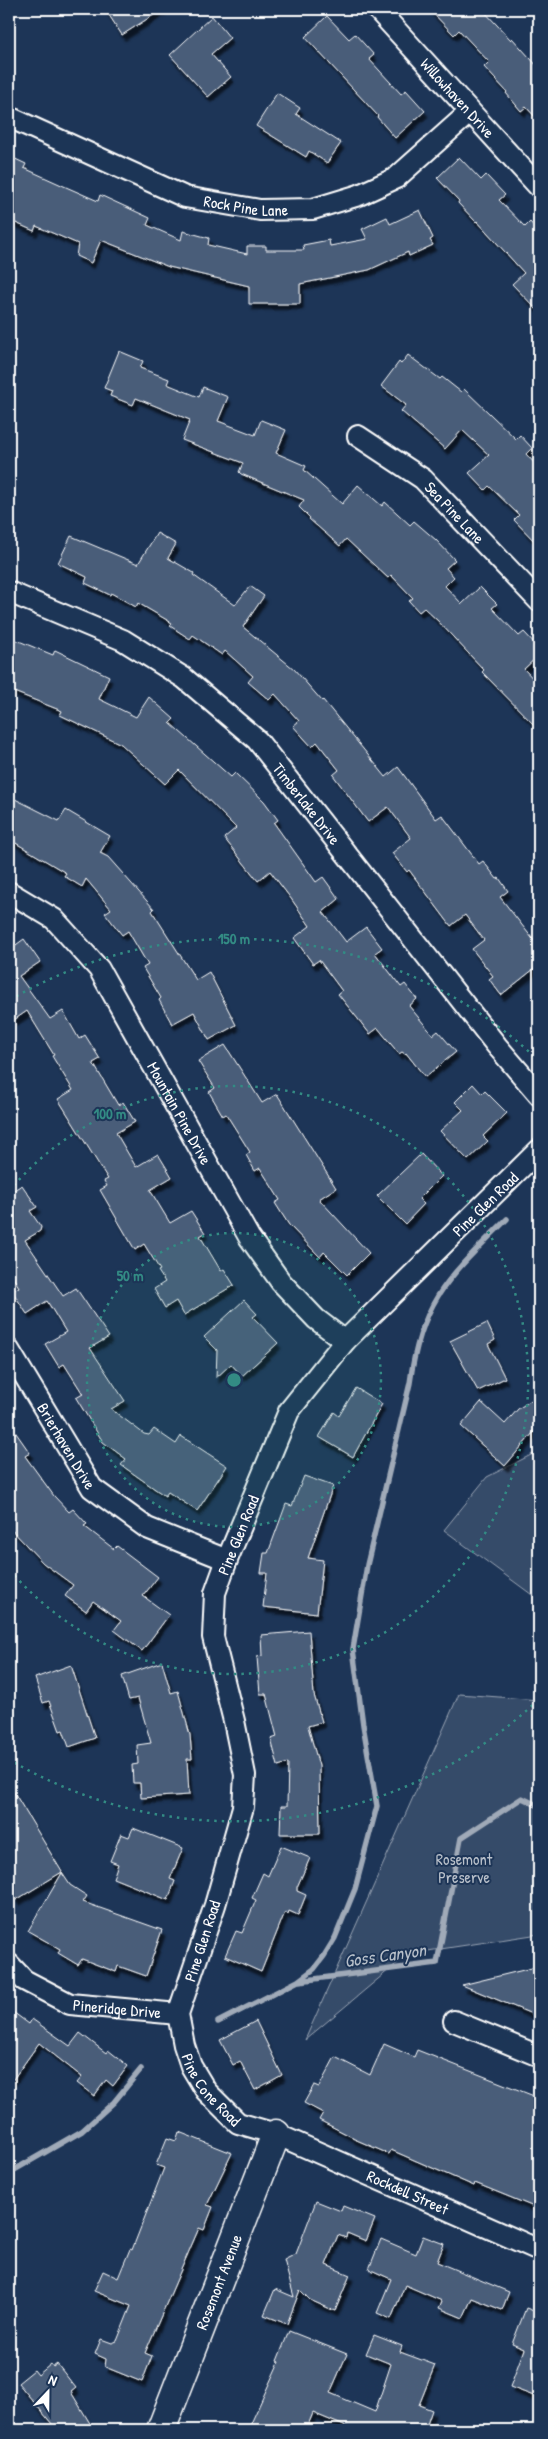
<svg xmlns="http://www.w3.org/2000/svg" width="548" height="2439" viewBox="0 0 548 2439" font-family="'Patrick Hand',sans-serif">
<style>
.green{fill:#364b69;stroke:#9aa5b4}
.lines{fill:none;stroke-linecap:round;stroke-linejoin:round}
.stream{stroke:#a0aab8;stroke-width:5.5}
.building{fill:#4a5d79;stroke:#fff;filter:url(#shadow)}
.street-casing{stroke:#fff;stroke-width:24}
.secondary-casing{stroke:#fff;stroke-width:31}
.street{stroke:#1d3557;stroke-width:20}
.secondary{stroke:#1d3557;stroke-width:28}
.ring{fill:none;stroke:#338b84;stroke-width:2.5;stroke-dasharray:2.5 5}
.labels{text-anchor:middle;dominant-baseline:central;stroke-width:4;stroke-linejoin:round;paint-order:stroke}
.street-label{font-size:16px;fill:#fff;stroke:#1d3557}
.park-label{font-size:16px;fill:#b9c0ca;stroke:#1d3557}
.water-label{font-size:18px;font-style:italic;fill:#b8c0ca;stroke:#1d3557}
.centre{fill:#338b84;stroke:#1d3557;stroke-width:2.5}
.ring-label{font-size:15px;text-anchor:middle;font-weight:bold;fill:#338b84;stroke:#1d3557;stroke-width:4;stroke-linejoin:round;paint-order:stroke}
</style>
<defs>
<filter id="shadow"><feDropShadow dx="3" dy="5.5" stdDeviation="1" flood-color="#0009"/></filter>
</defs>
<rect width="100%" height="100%" fill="#1d3557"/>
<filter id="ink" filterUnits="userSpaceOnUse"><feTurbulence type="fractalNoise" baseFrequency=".02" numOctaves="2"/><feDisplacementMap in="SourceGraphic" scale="10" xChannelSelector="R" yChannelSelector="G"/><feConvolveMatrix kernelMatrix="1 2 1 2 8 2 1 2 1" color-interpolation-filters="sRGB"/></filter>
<g filter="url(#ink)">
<path class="green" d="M539,1451V1600L444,1530L487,1477Z
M459,1694L539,1700V1934L408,1954L305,2040Z"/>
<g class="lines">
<path class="stream" d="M299,1981L437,1963L461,1838L522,1798L539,1806
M218,2022L298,1981L314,1969L324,1956L335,1938L355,1889L377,1806L363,1725L353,1649L367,1565L410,1383C421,1299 450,1276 507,1219
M9,2173L82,2131L114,2102L141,2069"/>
</g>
<path class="building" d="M105,9H163L122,35Z
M429,9H482L511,40L512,38L539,68V121L526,107L521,111L506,93L507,92L484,67L489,62L459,30L454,35Z
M212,16L230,38L211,54L231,77L208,97L170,55Z
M327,16L349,39L355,34L374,55L369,59L401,94L406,90L425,111L395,138L377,117L378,116L305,37Z
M277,93L300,108L296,114L341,143L327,163L309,151L306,157L256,126Z
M9,156L26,164L24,168L66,187L98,201L100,195L150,218L147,225L181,240L183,231L209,238L208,245L247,254V246H266V250H304L303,245L329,240L330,246L367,239L362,229L387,217L390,224L420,210L433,238L430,240L433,245L409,256L408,252L369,270L300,284V304H249V286L169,267L101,240L91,263L76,256L78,244L36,226L34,231L9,220Z
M459,157L481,180L486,175L505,195L499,200L525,227L530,222L539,232V312L512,284L524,273L477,221L476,222L458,203L459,201L437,178Z
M119,351L143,361L140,368L169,379L167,384L199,397L203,387L228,397L218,421L255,435L261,420L286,430L276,453L306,466L304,470L342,504L358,485L382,506L385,502L410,525L414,521L436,540L455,560L446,568L454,577L445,586L462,604L480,587L497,604L492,608L519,636L524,632L539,648V655L524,669L539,685V730L482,672L484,670L438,621L424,608L419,612L409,601L413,598L391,575L388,578L346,539L340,546L309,519L310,518L299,507L304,500L241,474L239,472L243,463L182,440L190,420L136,398L133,405L110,396L112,391L104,388Z
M408,355L440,379L442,377L461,392L464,389L516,439L520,435L532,448L526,454L539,468V546L514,520L519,515L489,486L485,490L469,473L489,455L462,430L445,449L401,411L406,405L381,386L399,362L401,364Z
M157,533L176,544L168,558L194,573L193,575L235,605L250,586L264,596L243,627L294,669L322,701L323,700L386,777L398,767L436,819L442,815L479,864L483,861L497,879L499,878L508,891L500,897L539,947V965L501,995L489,979L493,976L472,949L484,940L465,915L451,926L409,870L407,872L392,853L411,838L388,807L368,822L333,775L339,770L317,742L312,747L293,726L299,721L275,694L269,700L248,682L253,676L225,651L222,655L193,635L190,639L170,626L172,623L138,603L136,607L111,593L110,595L85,583L87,577L58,563L71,536L138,564Z
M9,637L53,655L55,650L109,676L99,699L136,717L149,697L174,719L170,723L231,777L235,773L264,801L278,820L274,823L316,882L323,877L339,899L323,912L346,942L366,927L382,948L375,953L401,987L405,984L417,999L409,1006L433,1035L438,1031L456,1052L425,1077L406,1053L405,1054L402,1052L399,1054L378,1028L370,1034L338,994L342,991L319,960L313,964L294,938L310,926L292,900L270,871L258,881L224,838L236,828L179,770L165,784L121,744L60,715L62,711L9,690Z
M9,796L59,821L66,810L110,836L100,853L108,857L154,909L152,911L196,980L209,972L236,1025L209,1040L194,1012L172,1024L159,1000L161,998L143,968L148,965L128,931L122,935L105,913L111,909L86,879L82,887L64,876L66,873L9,839Z
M24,939L40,962L19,976L50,1019L63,1011L79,1039L85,1035L100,1059L93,1063L118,1105L123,1102L135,1122L116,1133L136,1167L158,1154L172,1177L150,1190L170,1223L191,1211L205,1233L200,1236L221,1271L224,1269L234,1285L184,1315L176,1301L165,1308L154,1289L165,1282L158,1271L160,1270L144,1244L135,1250L100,1190L107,1186L104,1181L108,1179L58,1099L73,1090L52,1056L54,1055L27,1011L14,1020L9,1010V950Z
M225,1045L262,1103L277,1094L336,1188L319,1199L369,1253L347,1275L324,1252L320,1257L289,1225L275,1203L280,1200L260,1168L255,1171L246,1155L250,1152L226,1114L223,1116L209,1092L215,1088L198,1061Z
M473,1084L482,1094L485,1091L507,1113L483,1136L488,1141L468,1160L440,1131L463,1110L455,1102Z
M421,1154L442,1176L419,1199L424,1204L405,1224L377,1196Z
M22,1185L37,1207L30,1211L41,1227L40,1231L25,1240L63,1296L76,1288L109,1337L90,1348L125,1401L111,1409L144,1434L149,1435L154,1429L176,1444L181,1436L227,1466L197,1511L168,1492L165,1496L121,1465L126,1459L103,1442L76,1398L83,1394L64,1364L59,1367L45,1344L66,1332L47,1301L27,1314L12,1291L19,1287L9,1271V1193Z
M244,1300L257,1314L253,1317L278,1343L242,1376L231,1364L216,1378L217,1350L204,1337Z
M487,1323L495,1340L488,1344L505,1378L478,1391L450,1341Z
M356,1388L382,1404L353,1457L319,1437L334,1412L339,1416Z
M539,1395V1426L505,1466L461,1426L481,1402L505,1424L518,1409Z
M9,1423L30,1453L25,1456L54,1496L69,1512L73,1509L87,1524L84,1526L114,1549L117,1546L158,1577L143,1596L169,1615L142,1651L114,1630L121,1621L93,1601L86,1611L65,1596L73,1585L43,1563L9,1527Z
M304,1476L333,1486L308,1558L323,1560L317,1613L263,1607L267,1573H261L264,1553H268L286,1504L292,1506Z
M309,1631L314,1695L322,1722L308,1726L319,1766L320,1834H280L281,1806H287L288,1763L278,1766L271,1739L277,1737L266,1694H260L257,1657L262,1656L261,1635Z
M162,1662L171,1693L178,1691L190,1735L192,1759H187L189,1795L141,1798L140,1783H133L132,1765L138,1764L137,1745L151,1743L138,1698L129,1700L122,1676Z
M71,1665L95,1738L69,1747L63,1730L60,1731L49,1701L43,1703L35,1678Z
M9,1784L62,1872L16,1900L9,1888Z
M133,1828L183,1848L170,1879L175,1881L168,1900L113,1878L118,1864L110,1861L121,1834L129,1837Z
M281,1846L310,1858L297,1887V1891L306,1895L298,1915L289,1911L288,1914L285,1912L261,1972L225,1956L236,1931L242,1933L256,1900L252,1898L263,1873L268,1876Z
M62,1873L70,1885L87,1896L83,1902L162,1930L146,1976L118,1966L116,1972L82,1959L78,1965L58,1953L60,1949L28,1931Z
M536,1967L537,1970H539V2017L462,1985Z
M9,2009L29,2024L32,2019L70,2046L80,2033L106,2053L108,2050L128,2066L113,2086L106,2080L94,2096L77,2083L82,2077L39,2043L9,2085Z
M256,2021L282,2075L255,2090L240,2061L233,2065L220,2040Z
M384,2044L414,2057L417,2050L539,2098V2209L475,2183L474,2186L391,2150L389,2154L352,2138V2137L319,2120L323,2113L304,2103L314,2085L319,2087L335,2057L370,2075Z
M179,2132L232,2153L207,2205L213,2207L204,2230L199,2228L145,2353L152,2356L142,2382L105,2367L106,2359L95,2354L101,2339L112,2343L117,2341L131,2306L94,2291L103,2271L118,2278L130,2249L132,2250L164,2168L156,2165L167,2138L176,2141Z
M316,2201L341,2211L343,2206L375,2219L366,2241L347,2233L346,2238L338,2235L326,2265L350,2275L335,2311L310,2300L300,2290L287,2324L264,2315L275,2289L294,2297L284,2260L296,2254Z
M423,2236L444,2244L437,2262L509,2292L502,2310L472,2298L463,2318L439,2308L442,2301L405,2285L391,2319L377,2313L391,2279L369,2269L381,2239L416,2254Z
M526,2308L539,2313V2398L510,2387L524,2349L512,2344Z
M289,2331L347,2354L330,2393L375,2412L391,2364L366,2354L374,2335L402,2346L400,2352L435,2365L419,2405L432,2410L425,2430H354L313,2413L306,2430H248L279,2362L277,2361Z
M51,2364L53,2367L57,2364L76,2388L71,2392L94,2430H57L18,2383L34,2370L38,2375Z"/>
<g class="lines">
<defs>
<g id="street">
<path id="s1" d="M377,9L539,187"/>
<path id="s2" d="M9,117L185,197L260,210L313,209L359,195L396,178L470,112"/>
<path id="s3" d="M358,436L423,479L539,601"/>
<path id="s4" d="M9,592L123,640L184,678L257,740L497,1046L539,1095"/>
<path id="s5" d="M9,892L54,919L99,969L249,1237L281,1282L316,1319L345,1341"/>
<path id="s6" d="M539,1150L345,1341L289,1411L227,1560L215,1593L213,1637L234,1721L245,1775L243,1807L215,1905L178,2014L184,2045L191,2066L206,2091L238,2123L276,2134L539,2250"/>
<path id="s7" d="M9,1350L92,1488L147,1528L227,1560"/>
<path id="s8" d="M9,1964L24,1980L70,2004L178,2014"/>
<path d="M454,2021L539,2056"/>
</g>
<g id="secondary">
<path id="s9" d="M161,2430L276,2134"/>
</g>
</defs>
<use href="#street" class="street-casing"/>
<use href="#secondary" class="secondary-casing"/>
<use href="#street" class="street"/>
<use href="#secondary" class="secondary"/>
</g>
</g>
<circle cx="234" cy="1380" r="147" fill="#338b84" fill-opacity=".12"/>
<g class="ring">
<circle cx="234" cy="1380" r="147"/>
<path d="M9 1191A294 294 0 1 1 9 1569"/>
<path d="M538 1700A441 441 0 0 1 10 1760M10 1000A441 441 0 0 1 538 1060"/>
</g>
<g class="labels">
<g class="street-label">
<text stroke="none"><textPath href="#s1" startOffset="120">Willowhaven Drive</textPath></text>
<text stroke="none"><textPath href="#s2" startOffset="255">Rock Pine Lane</textPath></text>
<text stroke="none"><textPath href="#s3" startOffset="124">Sea Pine Lane</textPath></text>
<text stroke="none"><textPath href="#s4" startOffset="372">Timberlake Drive</textPath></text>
<text stroke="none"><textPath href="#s5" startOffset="285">Mountain Pine Drive</textPath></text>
<text transform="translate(485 1204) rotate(-44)">Pine Glen Road</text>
<text stroke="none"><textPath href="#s7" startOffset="112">Brierhaven Drive</textPath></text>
<text transform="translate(238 1535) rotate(-68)">Pine Glen Road</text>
<text transform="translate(202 1941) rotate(-72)">Pine Glen Road</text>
<text stroke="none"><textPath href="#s8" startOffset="121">Pineridge Drive</textPath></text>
<text stroke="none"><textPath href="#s6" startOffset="1078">Pine Cone Road</textPath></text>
<text stroke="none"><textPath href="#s6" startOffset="1305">Rockdell Street</textPath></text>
<text stroke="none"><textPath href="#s9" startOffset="159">Rosemont Avenue</textPath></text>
</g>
<g class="park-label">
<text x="464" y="1859">Rosemont<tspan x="464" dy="18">Preserve</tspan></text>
</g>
<g class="water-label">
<text transform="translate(385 1955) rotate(-8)">Goss Canyon</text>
</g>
</g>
<circle cx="234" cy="1380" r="8" class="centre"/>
<g class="ring-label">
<text x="234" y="944">150 m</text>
<text x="110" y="1119">100 m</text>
<text x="130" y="1281">50 m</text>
</g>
<rect width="548" height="2439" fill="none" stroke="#1d3557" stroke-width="30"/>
<rect x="15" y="15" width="518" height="2409" fill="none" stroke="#fff" stroke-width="2" filter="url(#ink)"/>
<g transform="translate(48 2392) rotate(22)" stroke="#1d3557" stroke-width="4" paint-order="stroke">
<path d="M0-4L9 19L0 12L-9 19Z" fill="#ffffff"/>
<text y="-8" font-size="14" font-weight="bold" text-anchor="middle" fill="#ffffff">N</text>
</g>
</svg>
